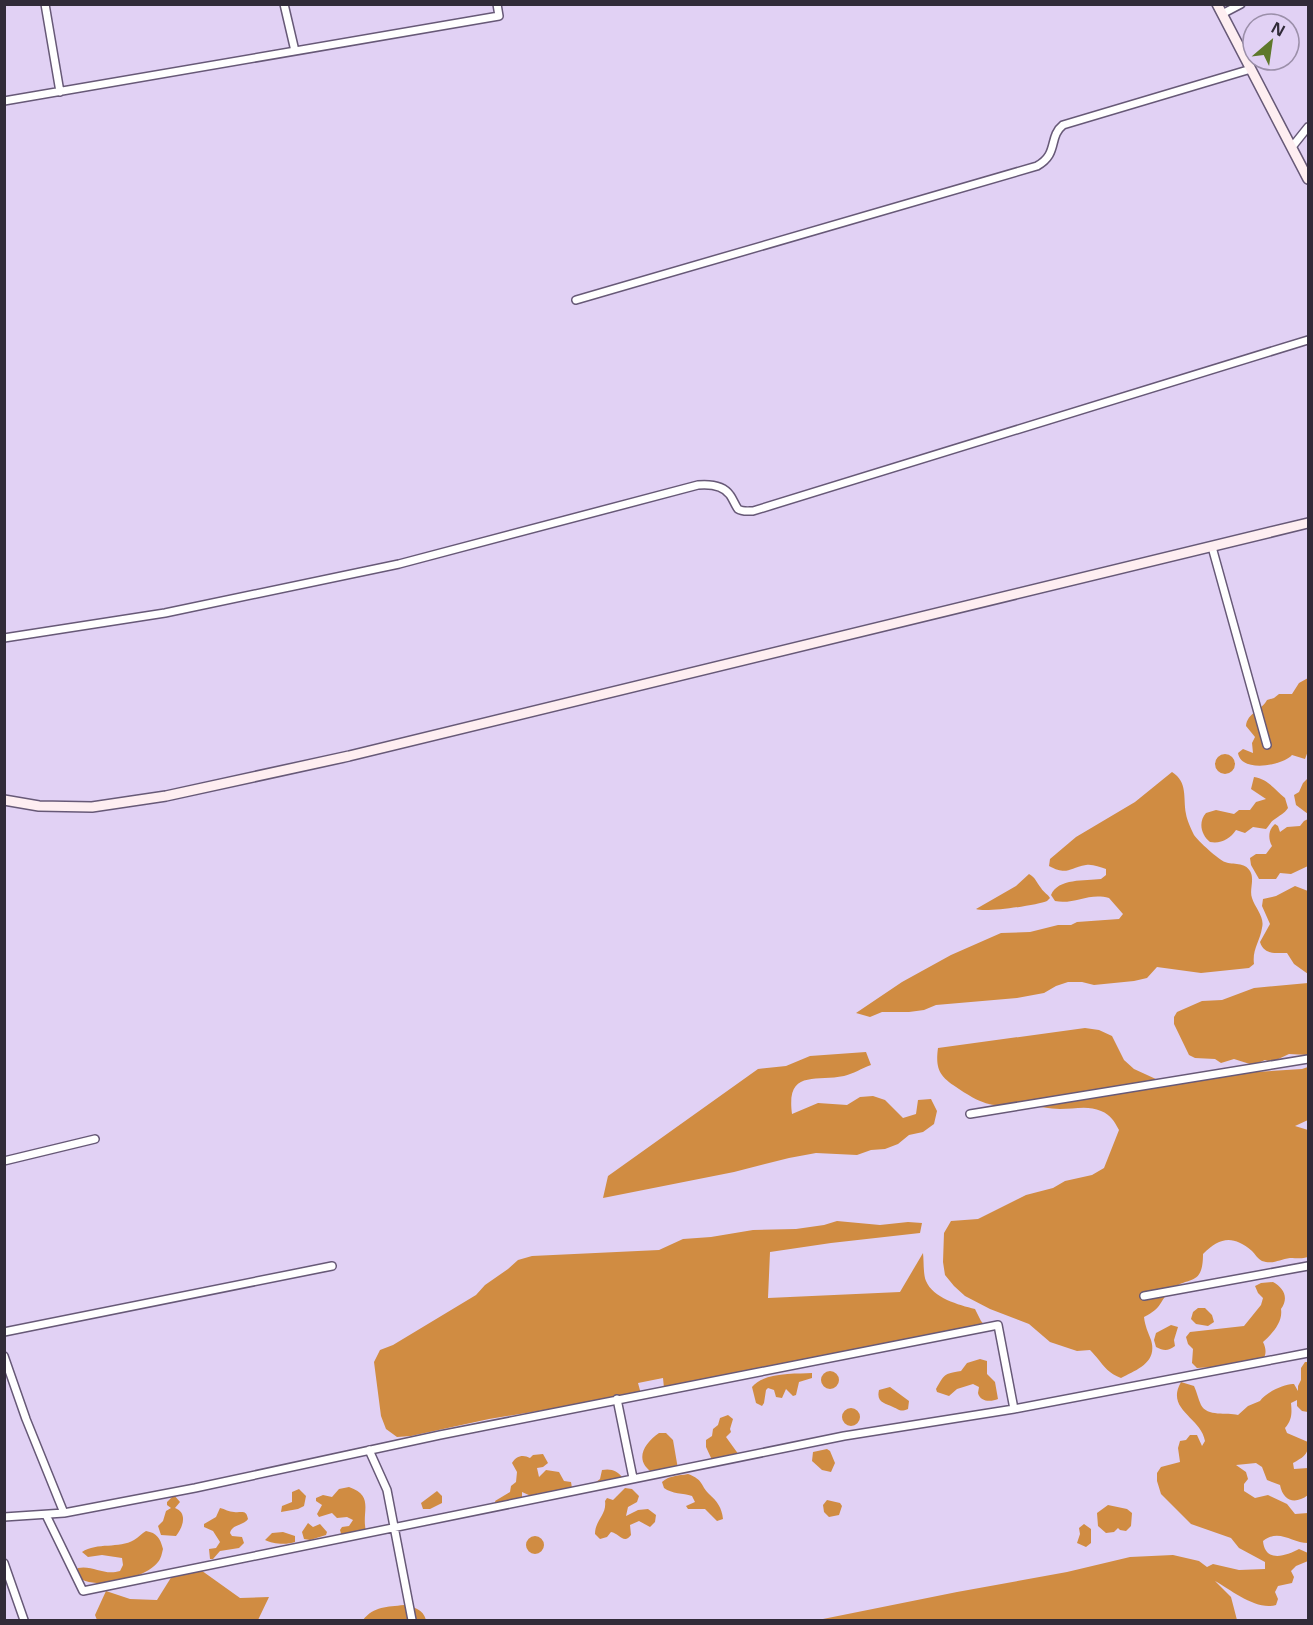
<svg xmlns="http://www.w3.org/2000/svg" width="1313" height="1625" viewBox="0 0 1313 1625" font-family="'Noto Sans',sans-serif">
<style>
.forest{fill:#d08c42}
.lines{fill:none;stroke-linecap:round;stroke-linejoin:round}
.street-casing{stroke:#675977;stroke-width:10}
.secondary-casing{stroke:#675977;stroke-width:12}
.street{stroke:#fff;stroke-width:7}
.secondary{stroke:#feeef1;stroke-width:9}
</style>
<rect width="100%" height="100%" fill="#e1d1f4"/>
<path class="forest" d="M1308,678V751L1305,759L1292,755C1282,766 1241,773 1238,753L1243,749L1253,753L1252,743L1255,737L1246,726C1247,713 1262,710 1267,700L1274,698L1279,694H1292L1299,683Z
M1215 764a10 10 0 1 1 20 0a10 10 0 1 1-20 0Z
M1172,772C1188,782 1183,797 1186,814C1187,820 1191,829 1194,835C1198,841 1219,860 1225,862C1233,865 1245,862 1250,871C1255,879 1249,890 1252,898C1255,908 1265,917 1262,928C1260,941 1252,950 1254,964L1249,968L1201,973L1157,967L1147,978L1134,981L1094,985L1082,982H1068L1056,986L1044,993L1017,998L936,1005L924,1010L909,1012H882L870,1017L856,1013L902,982L951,955L1001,933L1030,932L1058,925H1071L1077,922L1119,919L1123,914L1109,898C1089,892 1074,905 1055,901L1051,895C1058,878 1085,881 1101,879L1106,875V869C1099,867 1093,864 1086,865C1068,868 1068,876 1049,866L1050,859L1076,837L1135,802Z
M1254,777C1268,779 1275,790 1285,798L1288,808C1284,814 1280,815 1275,819C1271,821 1269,826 1266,829L1253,827L1245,833L1236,830C1230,839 1221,844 1210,842C1201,835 1198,822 1206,813L1216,810L1234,814L1239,810H1250L1256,802L1266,799L1251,789Z
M1308,778V814L1296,805L1294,795L1299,792L1303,783Z
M1308,819V866L1291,874L1280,873L1276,879H1259L1251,865L1250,858L1256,854H1266L1272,846C1268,839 1268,830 1275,824L1278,826L1280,832L1287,827L1300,826L1304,821Z
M1029,874C1036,878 1036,882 1041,888C1044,893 1048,894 1050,898L1047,901C1038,905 985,913 976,909L1016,886Z
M1295,886L1308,891V974L1294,964L1287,953C1276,953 1264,955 1260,942L1270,924L1262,906L1263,899L1276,896Z
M1308,983V1055L1289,1054L1272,1062L1265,1060L1253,1065L1234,1059L1221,1063L1215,1059L1195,1058L1189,1055L1174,1024V1017L1177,1012L1202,1001L1222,1000L1254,988Z
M1085,1028L1099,1030L1112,1036L1124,1060L1134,1069L1158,1080L1223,1074L1302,1069L1308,1067V1120L1295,1126L1308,1130V1257C1302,1259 1297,1258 1290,1258C1280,1259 1273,1265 1262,1261C1258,1259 1255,1254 1252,1251C1233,1235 1220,1237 1203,1254C1203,1288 1188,1275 1171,1290C1158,1302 1164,1307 1144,1317C1145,1326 1148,1332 1151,1340C1158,1363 1136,1370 1121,1378C1105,1372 1102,1362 1090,1350L1077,1351L1050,1342L1029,1324L990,1309L965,1296L954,1286L945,1275L943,1262L944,1233L951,1221L978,1219L1026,1195L1053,1188L1065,1181L1092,1175L1104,1168L1119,1130C1114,1121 1111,1115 1101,1111C1088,1105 1074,1109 1060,1109C1049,1109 1039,1106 1028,1106C994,1105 989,1109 959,1089C940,1077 935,1070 938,1048Z
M866,1052L871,1065C862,1068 853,1074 844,1076C815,1082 786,1069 792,1114L818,1103L847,1105L860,1097L873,1096L885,1100L903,1118L916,1114L918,1100L931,1099L937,1111L934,1124L923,1132L909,1135L898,1144L885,1149L871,1150L857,1155L816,1153L789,1158L734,1172L603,1198L608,1176L758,1069L786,1066L810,1056Z
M837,1221L880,1225L908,1222L922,1223L920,1233L831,1243L770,1252L768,1298L900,1292L923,1253C924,1261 923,1274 926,1281C933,1298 959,1305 975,1309L981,1321L987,1328L664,1388L663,1378L638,1383L641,1394L489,1419L411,1436L397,1437L386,1429L381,1416L374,1362L380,1350L393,1345L476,1295L485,1285L508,1269L518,1260L532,1256L659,1250L683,1239L711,1237L753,1230L796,1229L824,1225Z
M1273,1282C1284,1288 1289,1298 1281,1309C1283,1322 1273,1333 1263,1342C1268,1352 1265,1358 1259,1366L1245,1365L1197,1368L1192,1363L1193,1349L1188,1344L1186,1337L1190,1332L1244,1326L1261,1305L1263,1298L1258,1293L1255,1286L1261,1283Z
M1198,1308H1205L1212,1315L1214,1322L1208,1326L1196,1324L1191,1319L1193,1312Z
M1171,1325L1178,1327L1174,1340L1175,1346C1168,1351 1164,1351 1156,1347L1154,1340L1156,1333Z
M980,1359L987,1361V1374L995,1382L998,1399C991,1402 980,1402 978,1393L979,1387L973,1384L957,1389L949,1396L937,1392L936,1389C945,1374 943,1374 961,1371L967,1363Z
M1305,1362H1308V1412L1302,1411L1297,1406V1400L1291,1403C1292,1413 1292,1420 1285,1428L1287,1433L1308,1442C1309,1455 1303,1457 1293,1463L1294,1469L1308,1468V1495C1295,1505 1283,1501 1280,1485L1267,1480L1262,1467L1256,1463L1236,1465L1246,1472L1248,1479L1244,1484V1491L1255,1498L1268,1495L1287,1504L1295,1514L1308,1513V1543C1292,1543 1279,1528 1263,1541C1265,1563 1286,1556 1299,1549L1308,1553V1561L1296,1566L1291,1571L1294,1577L1292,1583L1278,1586L1275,1592L1278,1599L1276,1605C1257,1611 1231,1590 1215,1581L1231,1597L1237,1620H818L957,1592L1067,1572L1130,1557L1173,1555L1199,1561L1207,1567L1213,1564L1239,1570L1265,1569V1562L1239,1548L1231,1538L1191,1524L1161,1494L1157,1481V1473L1161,1467L1180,1462L1178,1448L1180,1441L1186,1440L1190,1435H1197L1202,1446L1205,1441C1201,1417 1165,1410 1181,1382L1194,1386C1197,1392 1198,1399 1201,1405C1207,1417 1227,1412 1238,1415L1248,1406L1260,1401C1265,1393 1285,1383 1294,1384L1298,1391V1386L1301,1380V1368Z
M821 1380a9 9 0 1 1 18 0a9 9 0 1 1-18 0Z
M812,1373V1378L799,1382L796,1395L793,1396L786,1389L782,1398L776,1397L774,1390L768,1388L766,1390L764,1403L762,1406L756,1403L752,1387C764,1372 795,1374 812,1373Z
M890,1387L909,1401L908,1409C900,1412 900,1410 893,1407C885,1403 876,1403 879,1390Z
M842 1417a9 9 0 1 1 18 0a9 9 0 1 1-18 0Z
M728,1415L733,1419L730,1429L731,1432L726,1437L739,1455L712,1460L706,1447V1440L712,1436L713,1429L718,1425L720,1418Z
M659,1433H666L673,1440L678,1469L655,1474C633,1462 643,1444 659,1433Z
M827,1449L830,1451L835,1463L831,1472L822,1470L812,1461L813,1452Z
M543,1454L548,1463L543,1467L537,1468L539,1477L546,1470L559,1472L564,1481L571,1482L572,1488C558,1494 543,1490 531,1496L522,1492V1499L496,1504L495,1501L510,1492L511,1486L516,1482L517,1472L512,1463C516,1456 523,1454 530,1458L533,1455Z
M602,1470C611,1468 618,1471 623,1478L621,1485L597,1490L592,1485L600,1479Z
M688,1474C704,1480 700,1485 709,1494C717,1501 722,1508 723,1519L717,1521L705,1509H688L686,1506L695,1502L692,1496C683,1493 672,1494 664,1488L662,1482C670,1475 678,1476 688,1474Z
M349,1487C375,1496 361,1512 366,1531L342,1537L340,1530L342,1527L349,1526L353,1520L347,1517L337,1518L332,1513L319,1517L317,1514L322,1505L316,1501V1498L323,1495L332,1497L339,1489Z
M625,1488L632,1489L639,1496L637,1502L628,1507L626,1516L638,1510L648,1509L656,1515L655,1522L650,1527L639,1521L630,1525L631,1535C624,1545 619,1533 611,1532L607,1537L600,1539L595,1534C595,1520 607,1515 605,1501L607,1498L613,1500Z
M299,1489L306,1496L304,1506L298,1509L281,1512L282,1506L292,1502V1492Z
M437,1491L442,1496V1503L430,1509H423L421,1503Z
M174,1495L180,1502L175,1508C188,1513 183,1527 176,1536L161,1535L158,1526L163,1521L166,1511L171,1508L167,1505V1502Z
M827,1500L840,1503L842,1506L839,1515L829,1517L824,1512L823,1505Z
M1108,1505L1127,1509L1132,1513L1131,1526L1126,1531L1120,1530L1118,1528L1114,1532L1106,1533L1098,1526L1097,1513Z
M220,1508C225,1509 229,1512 234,1512C242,1513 246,1509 248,1519C243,1526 232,1524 230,1533L232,1536L242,1537L244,1543L239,1548L220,1551L213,1559H210L209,1549L216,1548L220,1542L213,1531L204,1527V1524L216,1517Z
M308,1523L313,1527L320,1524L327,1532L326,1535L310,1540L304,1539L302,1532Z
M1084,1524L1091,1529V1543L1086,1547L1077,1543L1080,1534L1079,1528Z
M146,1531C157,1533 160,1538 163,1549C162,1553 161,1559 158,1562C146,1579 89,1593 75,1574L78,1568C93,1565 104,1576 120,1571L123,1565L122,1558L102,1555L88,1557L82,1552C97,1542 119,1549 134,1540C138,1538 142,1533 146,1531Z
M283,1532L295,1536V1542C287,1545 272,1544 265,1540L272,1533Z
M526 1545a9 9 0 1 1 18 0a9 9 0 1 1-18 0Z
M198,1568L240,1598L269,1597L258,1620H97L95,1615L106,1591L130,1599L157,1600L172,1576Z
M404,1605C414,1607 423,1609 426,1620H363C374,1606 387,1607 404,1605Z"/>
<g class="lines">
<defs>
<path id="street" d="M45,4L60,92
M284,4L295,51
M1222,14L1241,4
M4,101L499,16L497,4
M1292,147L1308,127
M576,300L1037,166C1059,154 1048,137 1063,125L1251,69
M1212,547L1267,745
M4,638L165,613L399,564L698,485C710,484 723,485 730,495C733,499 735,505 738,509C742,512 748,511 753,511L1308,340
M970,1114L1308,1059
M4,1161L95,1139
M1144,1296L1308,1266
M4,1332L332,1266
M4,1356L26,1419L64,1513
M617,1399L633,1478
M369,1450L387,1490L412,1620
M46,1515L83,1591L844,1436L1014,1409L1308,1353
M4,1517L64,1513L195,1488L440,1435L998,1325L1014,1409
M4,1563L24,1620"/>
<path id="secondary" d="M1217,4L1308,179
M4,800L39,806L92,807L166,796L349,756L1308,523"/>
</defs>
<use href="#street" class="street-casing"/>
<use href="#secondary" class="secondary-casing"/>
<use href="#street" class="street"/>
<use href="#secondary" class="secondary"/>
</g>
<rect width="1313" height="1625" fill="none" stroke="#312b38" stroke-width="12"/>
<g transform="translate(1271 42) rotate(29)"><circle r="28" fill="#e1d1f4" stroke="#9b8fa9" stroke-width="1.5"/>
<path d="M0-4.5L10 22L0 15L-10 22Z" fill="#5e782b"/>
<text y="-9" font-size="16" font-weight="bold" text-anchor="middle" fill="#312b38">N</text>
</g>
</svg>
